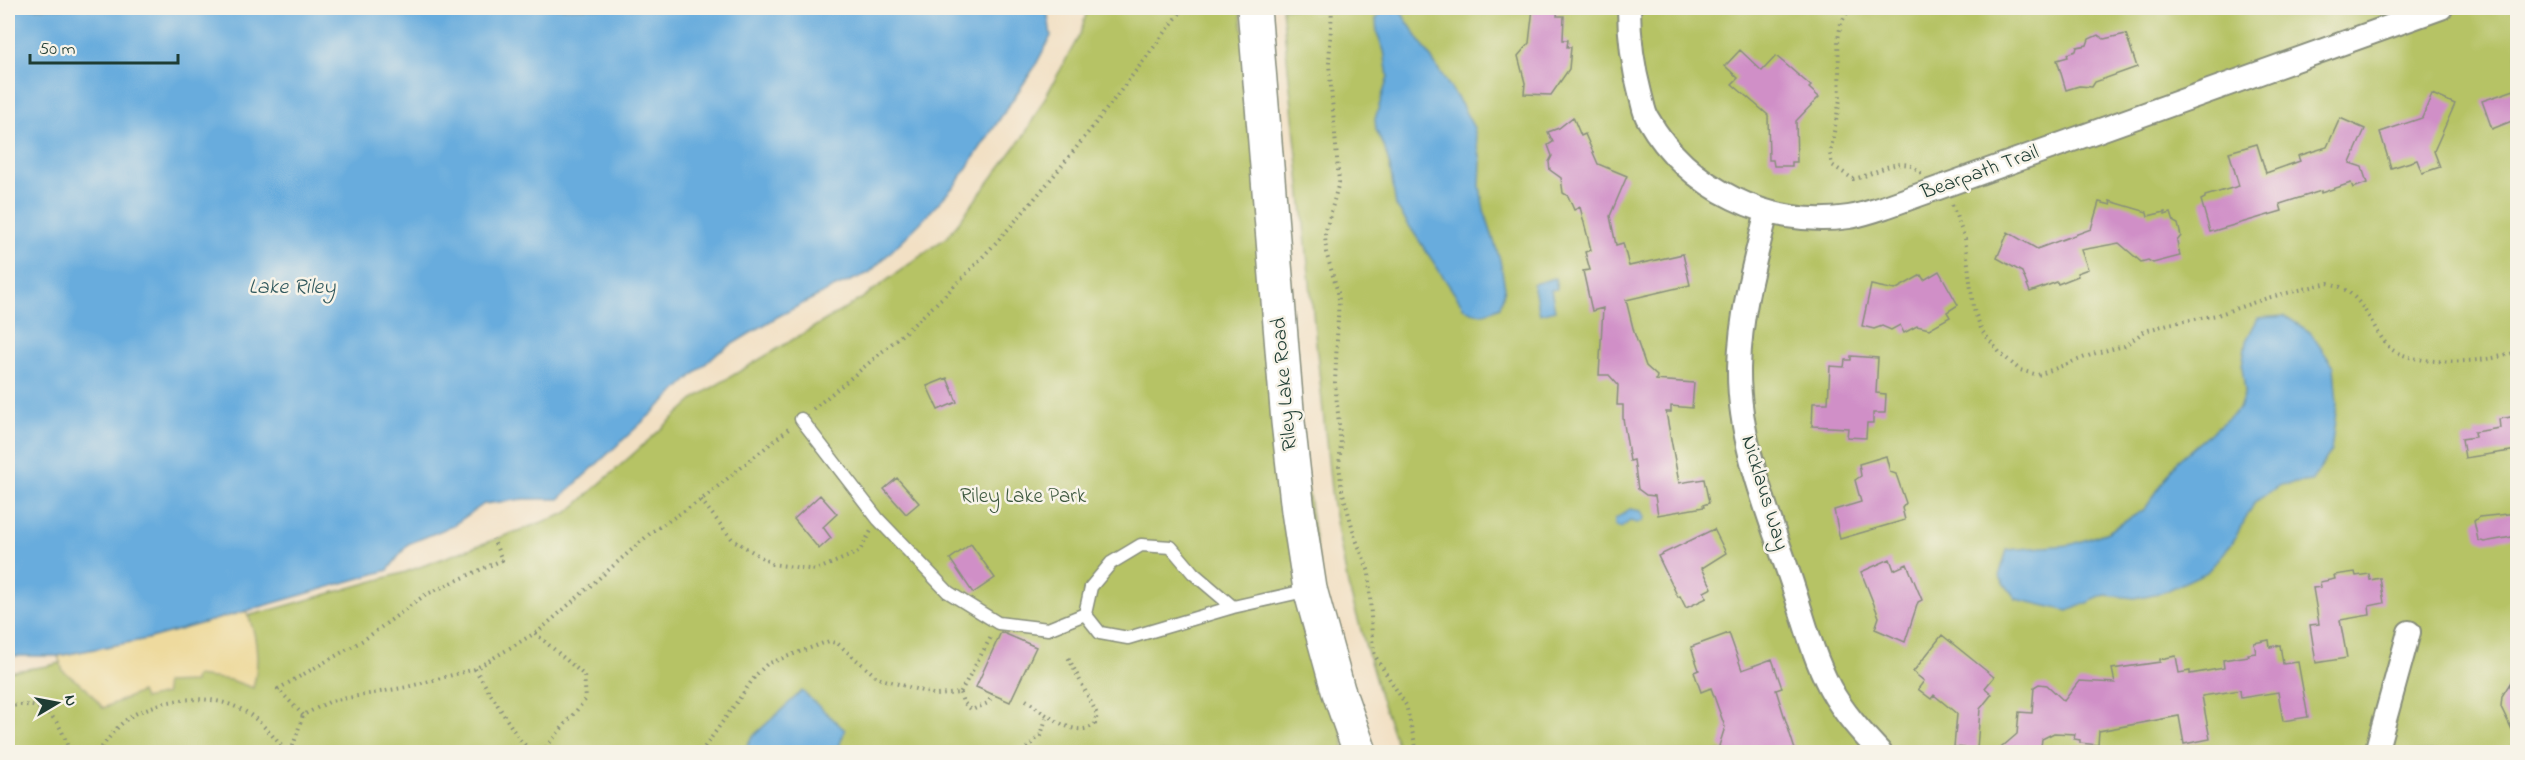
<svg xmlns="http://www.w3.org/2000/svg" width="2525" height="760" viewBox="0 0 2525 760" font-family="'Indie Flower',sans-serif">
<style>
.green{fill:#b6c365;stroke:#6a804c;stroke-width:1.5}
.sand{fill:#eeda9e;stroke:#868c69;stroke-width:1.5}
.water{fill:#67acdd;stroke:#437488;stroke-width:1.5}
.building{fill:#d08fc7}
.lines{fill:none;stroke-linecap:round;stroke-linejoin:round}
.lane-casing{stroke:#888e7c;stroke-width:15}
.street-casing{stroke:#888e7c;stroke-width:26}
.secondary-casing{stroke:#888e7c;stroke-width:36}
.path{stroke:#888e7c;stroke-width:4;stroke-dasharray:1.5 4.5;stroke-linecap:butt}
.lane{stroke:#fff;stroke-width:12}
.street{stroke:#fff;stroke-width:22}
.secondary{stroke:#fff;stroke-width:33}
.labels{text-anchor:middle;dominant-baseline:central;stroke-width:5;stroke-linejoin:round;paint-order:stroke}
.street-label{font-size:21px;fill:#1f3d34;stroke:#f7f3e8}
.park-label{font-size:21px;fill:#3d583e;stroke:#f7f3e8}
.water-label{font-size:22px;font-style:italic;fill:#31595e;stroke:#f7f3e8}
</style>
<rect width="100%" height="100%" fill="#f7f3e8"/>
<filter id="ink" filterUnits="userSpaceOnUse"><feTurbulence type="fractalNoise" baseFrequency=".0167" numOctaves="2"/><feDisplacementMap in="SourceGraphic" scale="12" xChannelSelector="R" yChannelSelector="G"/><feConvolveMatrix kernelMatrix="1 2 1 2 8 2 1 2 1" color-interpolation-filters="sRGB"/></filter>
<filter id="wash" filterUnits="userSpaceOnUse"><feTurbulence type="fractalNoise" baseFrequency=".008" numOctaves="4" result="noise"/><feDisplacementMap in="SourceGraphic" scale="24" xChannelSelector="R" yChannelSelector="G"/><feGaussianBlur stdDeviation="1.35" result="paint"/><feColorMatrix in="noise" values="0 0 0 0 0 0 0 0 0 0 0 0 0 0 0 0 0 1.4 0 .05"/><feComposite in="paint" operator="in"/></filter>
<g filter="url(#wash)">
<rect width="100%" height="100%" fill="#f2e0c4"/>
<path class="green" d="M1088,8H1240L1345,752H8V672L48,666L275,609L406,572L567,513L698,396L861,299L948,236L1025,134L1080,34Z
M1282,8H2517V752H1400L1380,696L1348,585L1332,500Z"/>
<path class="sand" d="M246,611C258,636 260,661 253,688L231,680L195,676L194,682L165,683L166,694L144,699L141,692L103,708L86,688L63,671L58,656L147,639Z"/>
<path class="water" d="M8,8H1047L1051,36L1034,68L956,184L920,223L869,273L833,288L777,317L716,354L559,499H524L484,504L452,526L408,544L388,570L246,611L147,639L58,656H8Z
M1384,8H1396L1401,12L1461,104L1474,128L1481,161L1480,186L1484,210L1500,260L1505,288L1500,307C1486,314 1477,317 1464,308L1396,206L1390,167L1384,146L1376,130L1375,119L1388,77L1384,51L1377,33L1376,19Z
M1555,278L1557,289L1551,290L1555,310L1540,314L1533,284Z
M2285,316L2310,332L2334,367L2337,404L2331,451L2312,481L2280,485L2255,502L2231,545L2207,572L2164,592L2135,598L2105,595L2068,611L2016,599L1999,576L2007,550L2070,545L2108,532L2145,509L2177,461L2239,409L2245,391L2242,367L2246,341L2258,318Z
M1630,509L1641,511L1644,517L1643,521L1637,523L1630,521L1621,528L1615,526V519Z
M802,691L845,730L837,752H744L751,738Z"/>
<g id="blocks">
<path class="building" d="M1533,8H1558L1557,16H1564L1563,40H1568L1567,47H1571L1569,69L1551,95L1524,94L1525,83L1518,56L1529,43Z
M2126,34L2137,67L2095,82L2092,87L2079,86L2066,90L2057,60L2068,57L2067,54L2076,51L2077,47L2087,45L2089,39L2098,35L2104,39Z
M1740,50L1762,71L1776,56L1811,86L1809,88L1819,97L1796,121L1797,162H1792V166H1774L1773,160H1769L1768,115L1732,84L1738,78L1725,66Z
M2517,89V119L2492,129L2482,101Z
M2432,94L2455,104L2434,151L2440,167L2422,173L2417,160L2391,168L2380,132L2422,118Z
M1573,117L1581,136L1585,134L1598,164L1627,176L1610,216L1616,245L1623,243L1629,266L1683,254L1690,285L1626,300L1634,332L1646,366L1657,376L1656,380L1694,383L1692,408L1671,406V412H1666L1679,483L1704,479L1709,503L1703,505L1704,507L1658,515L1655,496L1646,495L1638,489L1634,460L1630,461L1623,418V405H1617L1618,385L1609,375H1599L1603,308L1592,311L1583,271L1590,270L1585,252L1591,250L1580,207L1574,210L1568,196L1563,193L1561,178L1550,170L1549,162L1552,156L1548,145L1553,142L1548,132L1559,128Z
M2340,118L2365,129L2350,163L2362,167L2367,183L2353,188L2351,183L2321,193V191L2280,204L2282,211L2210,232L2201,200L2205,198V196L2239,186L2229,152L2257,144L2266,173L2300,161L2298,156L2327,147Z
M2110,201L2147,212L2148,216L2165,212V215L2171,213L2174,222L2178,224L2181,236L2177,241L2180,256L2153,263L2148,260L2141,262L2119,243L2081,250L2088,269L2077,273L2078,276L2058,284L2057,282L2030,292L2022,272L1997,258L2008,232L2037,249L2091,229L2099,202L2111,205Z
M1939,271L1958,305L1947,312L1950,317L1929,329L1917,326L1904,333L1900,325L1891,330L1882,326L1874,329L1862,326L1871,285L1895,290L1921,275L1924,280Z
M1851,356L1878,358L1876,393L1886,394L1885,413H1873V423H1867L1866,438L1847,437L1848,428L1812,426L1813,403H1828L1830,366L1844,367L1845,360H1851Z
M947,378L957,402L938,410L927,386Z
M2517,416V450L2465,458L2462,439L2475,437L2474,432L2500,428L2499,419Z
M1886,456L1890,472L1896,474L1906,503L1902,508L1905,520L1840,539L1834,510L1861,502L1855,480L1861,476L1859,464Z
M897,478L919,503L906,514L884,489Z
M820,495L837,514L823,527L831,538L819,549L794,519Z
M2517,513V536L2484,542L2478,540L2474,521L2479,517Z
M1714,529L1726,553L1702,568L1712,588L1704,592L1707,598L1686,608L1680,596L1678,597L1658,556Z
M971,544L995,578L973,593L950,559Z
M1890,559L1894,570L1907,564L1922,600L1918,602L1905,642L1875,629L1879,617L1861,572Z
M2355,572L2356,576L2369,574L2370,580L2380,578L2384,603L2369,606L2370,615L2340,620L2347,658L2316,663L2310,625L2319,624L2313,588L2321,587L2320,582L2335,579L2334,575Z
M1001,632L1036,647L1010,702L976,687Z
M1729,633L1742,670L1772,659L1782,688L1776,690L1796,753H1728L1719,746L1725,727L1711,688L1701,692L1694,672L1699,670L1691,647Z
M1942,635L1994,677L1985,688L1992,694L1980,709L1977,749L1954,747L1957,714L1934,695L1931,699L1918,689L1924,681L1913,672Z
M2269,640L2270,647L2280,645L2283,664L2298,662L2308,717L2283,721L2278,692L2241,698L2240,690L2202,696L2210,739L2184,744L2179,716L2099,731L2098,745L2080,743V740L2074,739L2075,734L2054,733L2042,739L2041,747L2034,753H1995L2017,734L2019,712L2032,713L2034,687L2039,684L2047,685L2064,701L2079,681L2115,683L2112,669L2160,662V659L2176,656L2179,673L2190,671V674L2224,668L2223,660L2249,656L2248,654L2256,653L2254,643Z
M2517,672V740L2501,707L2502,696Z"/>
</g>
</g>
<g filter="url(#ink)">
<use href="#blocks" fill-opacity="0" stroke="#888e7c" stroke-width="1.5"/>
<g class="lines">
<defs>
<path id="lane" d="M801,419L878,519L948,592L998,623L1048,629L1085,614
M1233,607L1128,638L1100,633L1085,614L1091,587L1111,563L1141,545L1171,547L1193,573L1233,607L1309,590"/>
<path id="street" d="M1629,8C1629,39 1633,67 1641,97C1643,104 1644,113 1648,119C1687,188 1770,229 1849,217C1862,215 1876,210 1888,206L2441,8
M1767,212C1754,263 1740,315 1739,368C1738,442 1768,512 1791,580C1803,616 1812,654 1830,688C1843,712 1861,732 1880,752
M2376,752L2409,632"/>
<path id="secondary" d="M1254,8L1288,422L1298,511L1310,589L1338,690L1360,752"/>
</defs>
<use href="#lane" class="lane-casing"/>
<use href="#street" class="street-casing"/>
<use href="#secondary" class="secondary-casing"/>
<path class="path" d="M1332,8L1329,64L1339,182L1325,234L1326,252L1339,296L1335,383L1341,445L1339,465L1342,490L1355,537L1369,572L1372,639L1375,656L1406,705L1417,752
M1850,8L1841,23L1838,39L1840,99L1830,154L1832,165L1853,179C1877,175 1901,151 1922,174
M1952,205L1965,239L1973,307L1982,331L2000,353L2020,370L2038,375L2096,353L2124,346L2145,331L2168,324L2217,315L2267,298L2328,283C2362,290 2368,322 2387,345C2407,369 2492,363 2518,351
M813,409C867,365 922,320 970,270C1049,189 1115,97 1184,8
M701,500L732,539L772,564L816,570L859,552L871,531
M535,633L584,675L586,699L542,752
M475,669L519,739L532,752
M960,693L963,702L972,710L988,703L993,694
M1026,700C1043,712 1075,741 1095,724L1097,714L1068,657
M8,707C45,698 61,720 69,752
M303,715L278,689L365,639L425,595L502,560L493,539
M98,752C109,738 120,721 137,713C172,696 219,692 252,716C265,726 276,740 287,752
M291,752L303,715L331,701L407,687L475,669L540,630L653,531L701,500L791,427
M324,752H350
M701,752L756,675L767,664L829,641L838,644L878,678L936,695L960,693L992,635
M1022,752L1041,735L1047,715"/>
<use href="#lane" class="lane"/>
<use href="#street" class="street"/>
<use href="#secondary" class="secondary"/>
</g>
</g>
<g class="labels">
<g class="street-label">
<text transform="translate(1980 173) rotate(-20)">Bearpath Trail</text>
<text transform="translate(1285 384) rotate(-95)">Riley Lake Road</text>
<text transform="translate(1764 493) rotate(73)">Nicklaus Way</text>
</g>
<g class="park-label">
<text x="1023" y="497">Riley Lake Park</text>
</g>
<g class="water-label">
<text x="292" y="288">Lake Riley</text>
</g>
</g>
<rect width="2525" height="760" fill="none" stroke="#f7f3e8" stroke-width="30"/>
<g transform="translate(57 703) rotate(80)" stroke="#f7f3e8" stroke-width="4.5" paint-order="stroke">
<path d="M0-4.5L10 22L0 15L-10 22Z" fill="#1f3d34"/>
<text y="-9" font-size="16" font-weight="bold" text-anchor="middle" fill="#1f3d34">N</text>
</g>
<path d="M30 54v9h148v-9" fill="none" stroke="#1f3d34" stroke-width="3"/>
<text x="39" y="54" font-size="18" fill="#1f3d34" stroke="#f7f3e8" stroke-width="4.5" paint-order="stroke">50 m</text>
</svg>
